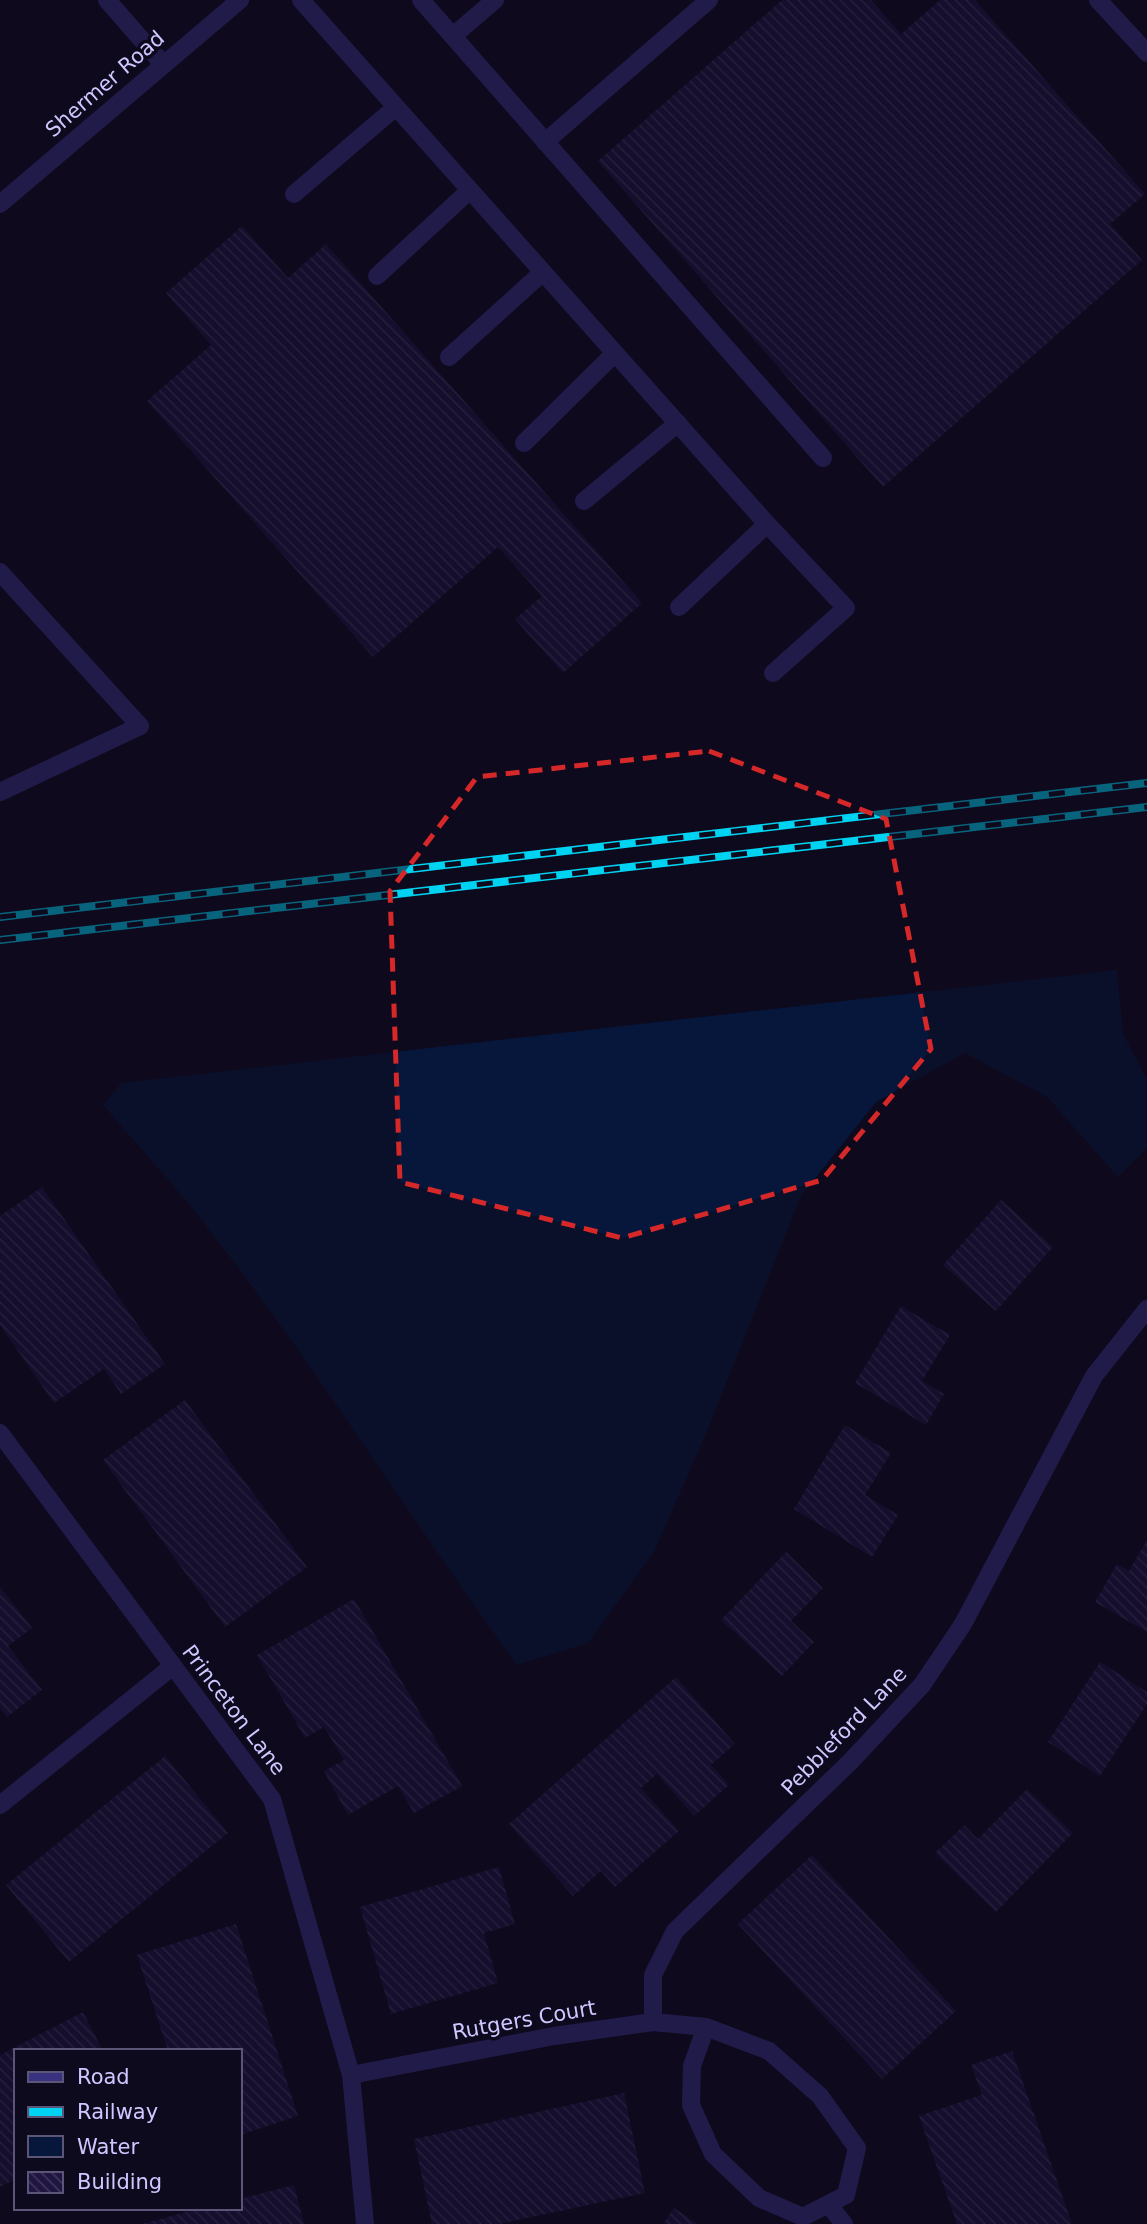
<svg xmlns="http://www.w3.org/2000/svg" width="1147" height="2224" viewBox="0 0 1147 2224" font-family="'DejaVu Sans',sans-serif">
<style>
.water{fill:#06173b}
.building{fill:url(#building-back-hatch)}
.lines{fill:none;stroke-linecap:round;stroke-linejoin:round}
.minor{stroke:#383280;stroke-width:18}
.rail-casing{stroke:#00d2f2;stroke-width:8}
.rail{stroke:#0e0a1e;stroke-width:5;stroke-dasharray:16;stroke-linecap:butt}
.marked{fill:none;stroke:#d62828;stroke-width:5;stroke-dasharray:14 9;stroke-linejoin:round}
.labels{text-anchor:middle;dominant-baseline:central;stroke-width:7;stroke-linejoin:round;paint-order:stroke}
.street-label{font-size:21px;fill:#cfc7ff;stroke:#0e0a1e}
</style>
<defs>
<pattern id="building-back-hatch" width="6" height="6" patternUnits="userSpaceOnUse" patternTransform="scale(1.75)"><rect width="6" height="6" fill="#1f1540"/><path d="M-1 5l2 2M0 0l6 6M5-1l2 2" fill="none" stroke="#3e365d"/></pattern>
</defs>
<rect width="100%" height="100%" fill="#0e0a1e"/>
<path class="water" d="M1117,970L1123,1034L1147,1079V1148L1118,1177L1047,1097L965,1053L876,1102L801,1196L708,1429L654,1552L588,1643L517,1665C410,1519 315,1364 203,1222C172,1182 136,1144 103,1105L121,1083Z"/>
<path class="building" d="M782,0H871L901,34L940,0H975L1145,194L1110,224L1142,260L883,487L598,161Z
M242,226L288,278L326,244L642,603L563,673L515,619L542,596L498,547L373,657L147,401L211,345L166,293Z
M42,1187L165,1364L121,1394L104,1369L54,1403L0,1325V1216Z
M1001,1200L1053,1247L996,1311L943,1265Z
M901,1306L950,1335L922,1381L944,1394L926,1425L855,1383Z
M185,1400L307,1567L225,1627L103,1460Z
M845,1425L891,1453L865,1495L898,1515L872,1557L794,1509Z
M1147,1540V1632L1095,1602L1117,1564L1129,1571Z
M786,1552L823,1588L791,1621L814,1642L782,1676L721,1620Z
M0,1587L32,1628L8,1646L42,1690L7,1717L0,1708Z
M354,1599L462,1786L414,1813L398,1786L348,1815L324,1771L344,1760L324,1727L305,1738L257,1655Z
M1100,1662L1147,1692V1704L1100,1776L1048,1742Z
M676,1677L735,1744L711,1765L729,1785L694,1816L657,1774L641,1788L679,1831L615,1887L601,1871L573,1896L509,1824Z
M165,1756L228,1833L69,1962L6,1885Z
M1027,1789L1073,1833L996,1912L935,1853L964,1825L978,1839Z
M812,1855L956,2011L882,2079L738,1924Z
M499,1867L515,1924L484,1933L498,1983L391,2014L360,1907Z
M236,1924L298,2116L240,2135V2051H168L137,1955Z
M83,2012L103,2051H16V2179L0,2187V2055Z
M1012,2051L1072,2224H957L919,2116L982,2095L971,2065Z
M624,2093L645,2193L499,2224H432L414,2139Z
M294,2185L304,2224H142L201,2208H240V2199Z
M674,2208L698,2224H663Z"/>
<g class="lines">
<path class="minor" d="M107,0L163,64
M301,0L767,524L679,607
M421,0L823,458
M1098,0L1147,53
M453,36L495,0
M545,142L709,0
M294,194L396,107
M0,204L240,0
M377,276L470,190
M449,357L543,272
M524,443L615,353
M584,501L678,423
M767,524L846,608L773,673
M0,572L140,726L0,792
M0,1433L272,1799L351,2075L365,2224
M0,1805L173,1666
M653,2022V1975L675,1931L851,1761L922,1685L963,1624L1094,1376L1147,1309
M351,2075L554,2036L653,2022L706,2027L769,2051L820,2096L857,2148L846,2195L803,2217L759,2198L713,2154L691,2105L692,2066L706,2027
M828,2204L844,2224"/>
<defs>
<path id="rail" d="M0,917L1147,783
M0,940L1147,807"/>
</defs>
<use href="#rail" class="rail-casing"/>
<use href="#rail" class="rail"/>
</g>
<path d="M0 0H1147V2224H0ZM709,751L886,819L931,1049L822,1180L622,1238L400,1182L390,891L477,777Z" fill="#0e0a1e" fill-opacity=".55" fill-rule="evenodd"/>
<path class="marked" d="M709,751L886,819L931,1049L822,1180L622,1238L400,1182L390,891L477,777Z"/>
<g class="labels">
<g class="street-label">
<text transform="translate(105 84) rotate(-41)">Shermer Road</text>
<text transform="translate(234 1710) rotate(53)">Princeton Lane</text>
<text transform="translate(844 1731) rotate(-46)">Pebbleford Lane</text>
<text transform="translate(524 2020) rotate(-10)">Rutgers Court</text>
</g>
</g>
<rect x="14" y="2049" width="228" height="161" fill="#0e0a1e" stroke="#5b5678" stroke-width="2"/>
<rect x="28" y="2072" width="35" height="10" fill="#383280" stroke="#5b5678" stroke-width="2"/>
<text x="77" y="2084" font-size="21" fill="#cfc7ff">Road</text>
<rect x="28" y="2107" width="35" height="10" fill="#00d2f2" stroke="#5b5678" stroke-width="2"/>
<text x="77" y="2119" font-size="21" fill="#cfc7ff">Railway</text>
<rect x="28" y="2136" width="35" height="21" fill="#06173b" stroke="#5b5678" stroke-width="2"/>
<text x="77" y="2154" font-size="21" fill="#cfc7ff">Water</text>
<rect x="28" y="2172" width="35" height="21" fill="url(#building-back-hatch)" stroke="#5b5678" stroke-width="2"/>
<text x="77" y="2189" font-size="21" fill="#cfc7ff">Building</text>
</svg>
